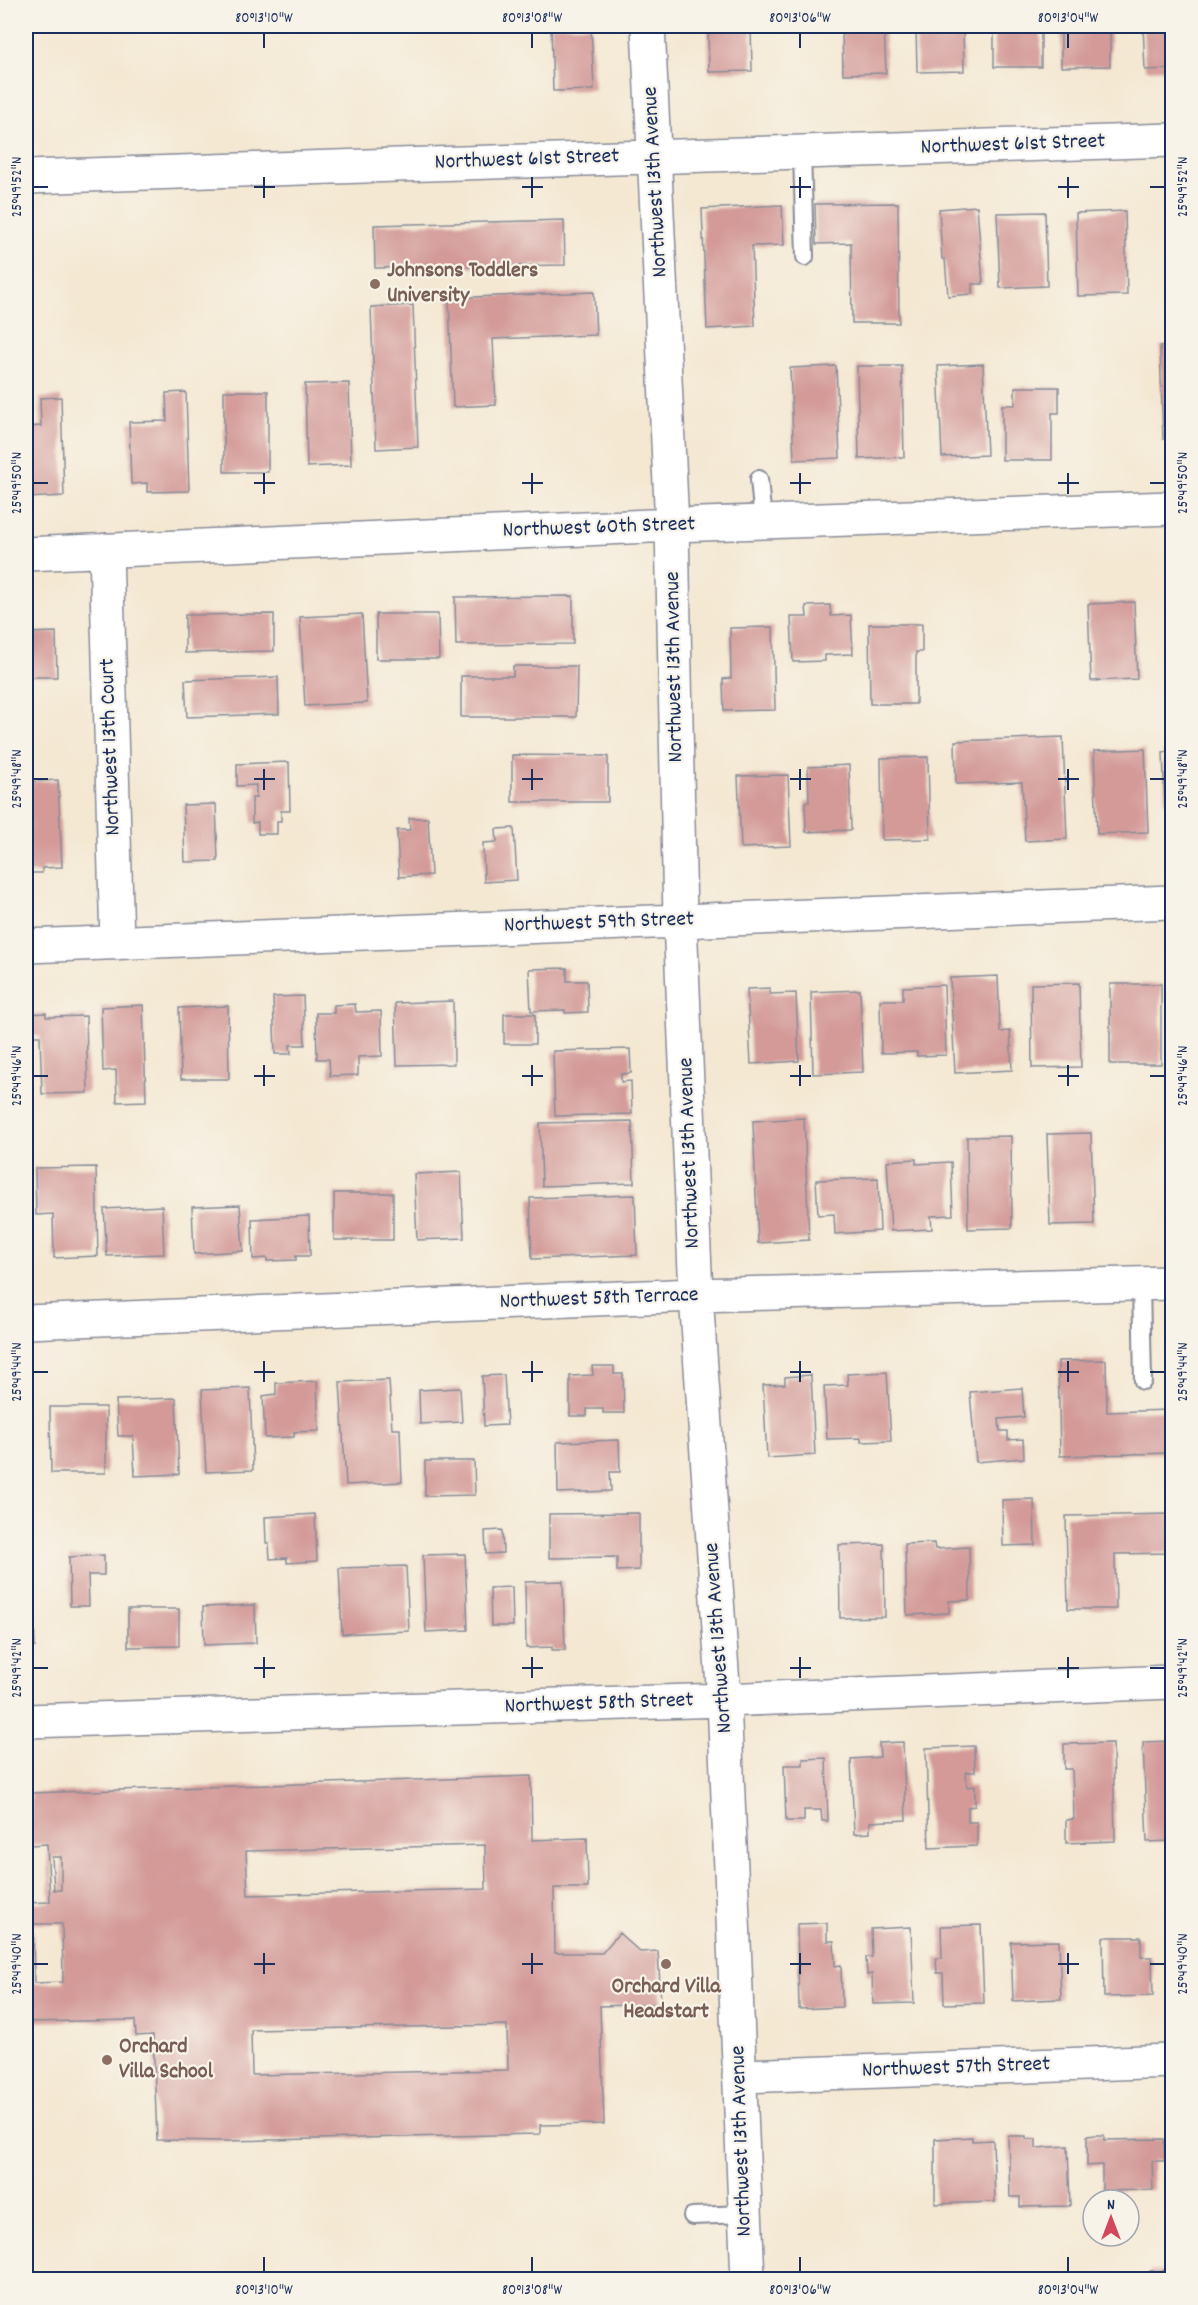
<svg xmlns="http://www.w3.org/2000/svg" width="1198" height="2305" viewBox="0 0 1198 2305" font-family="Dekko,sans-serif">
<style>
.building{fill:#d39a98;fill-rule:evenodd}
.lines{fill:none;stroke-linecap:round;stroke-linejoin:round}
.service-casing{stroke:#888c98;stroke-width:20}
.minor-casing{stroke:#888c98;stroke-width:36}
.service{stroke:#fff;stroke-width:16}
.minor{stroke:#fff;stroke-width:33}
.ticks{fill:none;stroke:#1b2f5e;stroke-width:2}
.education-dot{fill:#8d6e63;stroke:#f7f3e8;stroke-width:2}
.labels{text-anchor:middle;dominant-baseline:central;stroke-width:4.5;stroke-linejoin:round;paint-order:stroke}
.street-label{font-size:22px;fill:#1b2f5e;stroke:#f7f3e8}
.education-label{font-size:22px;font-weight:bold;fill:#785e54;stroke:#f7f3e8;text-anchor:start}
.neatline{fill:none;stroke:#1b2f5e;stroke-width:2}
.ticks-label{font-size:15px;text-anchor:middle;fill:#1b2f5e}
</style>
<rect width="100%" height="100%" fill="#f7f3e8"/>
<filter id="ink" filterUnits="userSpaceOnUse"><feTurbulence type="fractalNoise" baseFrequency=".0167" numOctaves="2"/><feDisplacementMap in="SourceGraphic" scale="12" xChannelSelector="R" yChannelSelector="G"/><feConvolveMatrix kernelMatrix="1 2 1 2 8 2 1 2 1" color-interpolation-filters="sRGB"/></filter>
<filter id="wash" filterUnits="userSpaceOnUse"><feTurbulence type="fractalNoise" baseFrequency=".008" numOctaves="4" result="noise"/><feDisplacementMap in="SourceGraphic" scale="24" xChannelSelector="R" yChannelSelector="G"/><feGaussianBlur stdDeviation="1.35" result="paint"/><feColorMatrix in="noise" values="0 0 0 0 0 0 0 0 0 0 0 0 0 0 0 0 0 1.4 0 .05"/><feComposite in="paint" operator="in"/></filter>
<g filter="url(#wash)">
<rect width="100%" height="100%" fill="#f4e8d3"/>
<g id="blocks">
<path class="building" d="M551,26H591L594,90L553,91Z
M708,26H751L752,71L709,72Z
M842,26H884L886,73L843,74Z
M916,26H963L964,71L917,72Z
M994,26H1041V67H994Z
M1061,26H1110V66L1061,67Z
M1143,26H1172V69L1145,70Z
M898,203L899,323H852L851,243L816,244L815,204Z
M782,205L784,245L752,246L755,326L707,329L702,209Z
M977,206L983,284H972V294L948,296L945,259H942L939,209Z
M1125,211L1127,295L1078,296L1076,213Z
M1045,212L1047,286L1000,288L997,213Z
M564,220L565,265L375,268L374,225Z
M594,292L596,335L493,339L496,405L453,407L449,298Z
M413,305L418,447L376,449L371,307Z
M1160,346H1172V438L1163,439Z
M983,364L987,455L942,457L938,366Z
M836,366L840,458L794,460L790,368Z
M857,366H902L904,457L859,459Z
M349,383L351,465L307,467L305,384Z
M1015,387H1059V413H1052V460H1002V405H1015Z
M224,391H268V472H224Z
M186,392L189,491L147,492V483L131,484L129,422L167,421L166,393Z
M61,397L64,496L26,498V427L41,426L40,398Z
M573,596V644L456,645L455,597Z
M1134,602L1137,679L1091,681L1088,604Z
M830,605L831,616L851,615L853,654L825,655V661L793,662L791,617H807L806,606Z
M274,614V651L185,653V615Z
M362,614L367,703L305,706L300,617Z
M376,614H438L439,659H376Z
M869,624H922V652H916V704H870Z
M773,627L775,710L724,711L723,679L731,678L730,628Z
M56,632L57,677H26V633Z
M513,666H577L576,717H461V676H513Z
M278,677L279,714L187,717L185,680Z
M1063,737L1067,839L1025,841L1022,782L956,784L955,741Z
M1145,749L1148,832L1097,834L1094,751Z
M1172,751V803L1165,804L1163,752Z
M512,755L608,756V802H512Z
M928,757L930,839L882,840L881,758Z
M289,762L290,811H281V821H277V834H258V822L252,823V798H256V785L237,786V764Z
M849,765L851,830L806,832L805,802H809L808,767Z
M788,775L791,846L741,848L738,776Z
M58,780L62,867L42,868V873H26V782Z
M216,804L218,861L185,862L183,805Z
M409,818H428L431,875L399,877L397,830H410Z
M514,828L517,880L484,882L483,843L497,842L496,829Z
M567,968V981H587L588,1012L565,1013V1010L531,1011L529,969Z
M998,976L1000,1032L1010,1031L1012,1070L955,1073L950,978Z
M1079,983L1081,1067L1032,1068L1031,984Z
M1110,984H1161V1064H1110Z
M944,985L946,1055L917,1056V1052L881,1053L880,1000H903V987Z
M770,988V994L796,993L799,1061L751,1064L747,989Z
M860,990L863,1072L813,1074L811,992Z
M303,996L305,1045H290L291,1054H275L273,997Z
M453,1001L454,1064L397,1065L395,1003Z
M355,1004L356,1012L381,1011L382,1056L358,1057V1075L330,1076L329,1059H317L316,1013H334V1005Z
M143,1005L146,1101L117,1102L116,1070L103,1071L101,1007Z
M228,1006L229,1079H181L179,1008Z
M46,1013V1017L86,1016L88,1093L42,1094L40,1036H26V1014Z
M504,1014H535V1044H504Z
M630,1049L631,1073L621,1074V1082L631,1081L632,1114L555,1116L553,1051Z
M804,1118L809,1240L758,1243L753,1121Z
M632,1121L634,1183L542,1186L540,1123Z
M1091,1133L1094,1224L1050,1225L1047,1134Z
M1011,1136L1012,1228L968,1229L967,1137Z
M916,1159V1164L951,1162L953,1215L931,1216L932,1229L891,1231L887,1161Z
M96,1167L98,1256L54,1258L53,1214L36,1215L35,1168Z
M461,1172L464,1238L417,1240L414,1174Z
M878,1178L880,1231L835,1234L834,1214L818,1215L816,1180Z
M334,1193H393V1240H334Z
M635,1195L637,1255L532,1259L530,1198Z
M240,1205L243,1251L194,1254L192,1207Z
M162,1206L164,1254L107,1256L104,1209Z
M309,1216L310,1256H296V1260L267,1261V1258L253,1259L252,1219Z
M1106,1360L1107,1412L1170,1410L1171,1453L1060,1456L1058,1361Z
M592,1366H614V1374H623L624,1413H603V1409H587V1416H570V1376L593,1375Z
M887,1372L891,1441L861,1442V1438L827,1439L824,1386L848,1385L847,1374Z
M504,1375L507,1425L484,1426L482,1376Z
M811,1375L815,1455L767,1458L763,1385L785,1384V1377Z
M389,1380L392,1429H400L402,1482L346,1485L340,1382Z
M317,1381L319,1431L294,1432V1437L265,1438L263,1396L276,1394V1383Z
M250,1388L253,1470L206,1472L202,1390Z
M460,1388L462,1422L420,1424L419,1390Z
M1022,1388L1024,1417L999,1419L1000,1431H1008V1440L1023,1439L1024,1458L976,1462L970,1392Z
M176,1398L179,1474L135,1476L133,1436H118L116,1400Z
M50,1407H106V1473H51Z
M619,1440L620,1472H610L611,1491L558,1493L557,1442Z
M425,1461H474L475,1495L425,1496Z
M1034,1499L1035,1545L1003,1546L1002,1500Z
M639,1513V1570L617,1571V1557L549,1558V1514Z
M315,1514L317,1561L287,1563V1558L270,1559L269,1543H266L265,1517Z
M1172,1514V1553L1115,1554L1116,1609H1068L1066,1516Z
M502,1530L503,1553L486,1554L485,1531Z
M934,1543L935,1549L969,1547L970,1600L949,1601V1613L907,1615L905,1544Z
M884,1544L885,1617L840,1618L839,1545Z
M32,1554L35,1647L26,1648V1555Z
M465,1554L468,1630L426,1632L423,1555Z
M104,1555V1575H88L89,1606H70L69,1557Z
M406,1566L409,1631L342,1634L339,1568Z
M563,1581L565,1650H552V1647L526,1648L525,1582Z
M512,1587L513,1626H491L490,1588Z
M255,1605L256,1643L204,1645L203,1607Z
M128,1609H179V1646L128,1647Z
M1172,1741V1841L1147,1842L1143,1742Z
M903,1742L906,1820L870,1822V1833L854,1834L851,1759L880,1757L879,1743Z
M1113,1743L1115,1841L1066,1843V1820L1074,1819L1072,1769H1064V1744Z
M974,1746L975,1772H966L967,1787L975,1786V1806L968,1807V1822H977V1846L929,1848L926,1748Z
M826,1758L828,1821H822L821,1810H804V1821H786L784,1765H803V1759Z
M531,1776L532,1840L587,1838L588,1888H554L555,1953H602L619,1933L640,1952L658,1951L661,2004L600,2006L604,2124L540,2125V2134L226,2141L157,2140L153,2035L136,2036L135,2020L26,2022V1903L50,1902L47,1844L31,1845V1793ZM485,1845L486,1889L248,1895L246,1851ZM52,1857H61V1890H54ZM33,1924H62L63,1982L34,1983ZM507,2025L508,2070L252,2075L251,2030Z
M827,1923V1941H834L835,1966L841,1965L842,2007L799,2009L797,1924Z
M981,1925L984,2003L944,2004L943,1973H937L936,1958H942L941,1926Z
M911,1927L914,2003L873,2004L872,1974L867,1975L866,1957H872L871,1929Z
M1103,1937H1141V1957H1152L1153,1996L1104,1997Z
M1059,1941L1061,1999L1013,2001L1011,1942Z
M1096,2135H1104V2140L1164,2139L1165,2161H1152L1153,2190L1102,2191V2165L1087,2166V2136Z
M1008,2136H1026V2139H1036V2148L1068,2146L1070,2206L1020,2207V2197H1010Z
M972,2137V2141L993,2140L995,2202L935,2204V2139Z
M1172,2270V2280H1150V2271Z"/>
</g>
</g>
<g filter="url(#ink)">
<use href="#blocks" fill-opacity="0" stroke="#888c98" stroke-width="1.5"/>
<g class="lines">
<defs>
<path id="service" d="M802,151L805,257
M759,479L763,521
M1141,1284L1143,1381
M692,2216L745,2214"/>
<path id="minor" d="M648,26L672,525L680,920L696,1295L724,1700L748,2280
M26,177L1172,140
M106,550L117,943
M26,554L672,525L1172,508
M26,946L1172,902
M26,1322L696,1295L1172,1283
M26,1721L724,1700L1172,1682
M739,2076L1172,2061"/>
</defs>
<use href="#service" class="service-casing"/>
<use href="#minor" class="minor-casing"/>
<use href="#service" class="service"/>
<use href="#minor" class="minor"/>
</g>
</g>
<path class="ticks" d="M264,33V48M532,33V48M800,33V48M1068,33V48M264,177V198M532,177V198M800,177V198M1068,177V198M33,187H48M254,187H275M522,187H543M790,187H811M1058,187H1079M1150,187H1165M264,473V494M532,473V494M800,473V494M1068,473V494M33,483H48M254,483H275M522,483H543M790,483H811M1058,483H1079M1150,483H1165M264,769V790M532,769V790M800,769V790M1068,769V790M33,779H48M254,779H275M522,779H543M790,779H811M1058,779H1079M1150,779H1165M264,1065V1086M532,1065V1086M800,1065V1086M1068,1065V1086M33,1076H48M254,1076H275M522,1076H543M790,1076H811M1058,1076H1079M1150,1076H1165M264,1361V1382M532,1361V1382M800,1361V1382M1068,1361V1382M33,1372H48M254,1372H275M522,1372H543M790,1372H811M1058,1372H1079M1150,1372H1165M264,1657V1678M532,1657V1678M800,1657V1678M1068,1657V1678M33,1668H48M254,1668H275M522,1668H543M790,1668H811M1058,1668H1079M1150,1668H1165M264,1953V1974M532,1953V1974M800,1953V1974M1068,1953V1974M33,1964H48M254,1964H275M522,1964H543M790,1964H811M1058,1964H1079M1150,1964H1165M264,2257V2272M532,2257V2272M800,2257V2272M1068,2257V2272"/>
<g class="education-dot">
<circle cx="375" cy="284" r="6"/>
<circle cx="666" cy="1964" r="6"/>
<circle cx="107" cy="2060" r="6"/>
</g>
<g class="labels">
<g class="street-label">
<text transform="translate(1013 145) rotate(-2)">Northwest 61st Street</text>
<text transform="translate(527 160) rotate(-2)">Northwest 61st Street</text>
<text transform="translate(656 182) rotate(-93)">Northwest 13th Avenue</text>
<text transform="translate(599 528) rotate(-2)">Northwest 60th Street</text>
<text transform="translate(675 667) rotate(-91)">Northwest 13th Avenue</text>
<text transform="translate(111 747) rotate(-92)">Northwest 13th Court</text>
<text transform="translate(599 923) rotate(-2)">Northwest 59th Street</text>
<text transform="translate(690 1153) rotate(-92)">Northwest 13th Avenue</text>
<text transform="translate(599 1299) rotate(-2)">Northwest 58th Terrace</text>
<text transform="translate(719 1638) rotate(-94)">Northwest 13th Avenue</text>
<text transform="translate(599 1704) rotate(-2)">Northwest 58th Street</text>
<text transform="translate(956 2068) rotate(-2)">Northwest 57th Street</text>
<text transform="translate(742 2141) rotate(-92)">Northwest 13th Avenue</text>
</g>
<g class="education-label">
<text x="387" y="271">Johnsons Toddlers<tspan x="387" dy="25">University</tspan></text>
<text x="666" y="1987" text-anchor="middle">Orchard Villa<tspan x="666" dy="25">Headstart</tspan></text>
<text x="119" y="2047">Orchard<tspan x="119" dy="25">Villa School</tspan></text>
</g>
</g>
<rect width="1198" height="2305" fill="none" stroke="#f7f3e8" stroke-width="66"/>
<g transform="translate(1111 2218)"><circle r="28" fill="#f7f3e8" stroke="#9fa5b1" stroke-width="1.5"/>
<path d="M0-4.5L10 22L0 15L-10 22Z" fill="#d1495b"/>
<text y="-9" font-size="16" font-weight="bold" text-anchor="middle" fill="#1b2f5e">N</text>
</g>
<rect x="33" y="33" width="1132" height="2239" class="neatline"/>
<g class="ticks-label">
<text x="264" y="22">80°13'10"W</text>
<text x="532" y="22">80°13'08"W</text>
<text x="800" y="22">80°13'06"W</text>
<text x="1068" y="22">80°13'04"W</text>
<text transform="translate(16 187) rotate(-90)" y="5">25°49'52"N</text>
<text transform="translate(1182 187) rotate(-90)" y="5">25°49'52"N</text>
<text transform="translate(16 483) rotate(-90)" y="5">25°49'50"N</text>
<text transform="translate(1182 483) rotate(-90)" y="5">25°49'50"N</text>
<text transform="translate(16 779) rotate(-90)" y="5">25°49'48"N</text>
<text transform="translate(1182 779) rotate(-90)" y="5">25°49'48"N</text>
<text transform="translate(16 1076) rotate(-90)" y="5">25°49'46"N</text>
<text transform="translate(1182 1076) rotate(-90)" y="5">25°49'46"N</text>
<text transform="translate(16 1372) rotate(-90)" y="5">25°49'44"N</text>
<text transform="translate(1182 1372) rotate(-90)" y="5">25°49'44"N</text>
<text transform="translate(16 1668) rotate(-90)" y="5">25°49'42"N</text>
<text transform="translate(1182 1668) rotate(-90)" y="5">25°49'42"N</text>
<text transform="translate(16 1964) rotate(-90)" y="5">25°49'40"N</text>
<text transform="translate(1182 1964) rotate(-90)" y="5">25°49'40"N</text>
<text x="264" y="2294">80°13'10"W</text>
<text x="532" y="2294">80°13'08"W</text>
<text x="800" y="2294">80°13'06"W</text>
<text x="1068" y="2294">80°13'04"W</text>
</g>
</svg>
